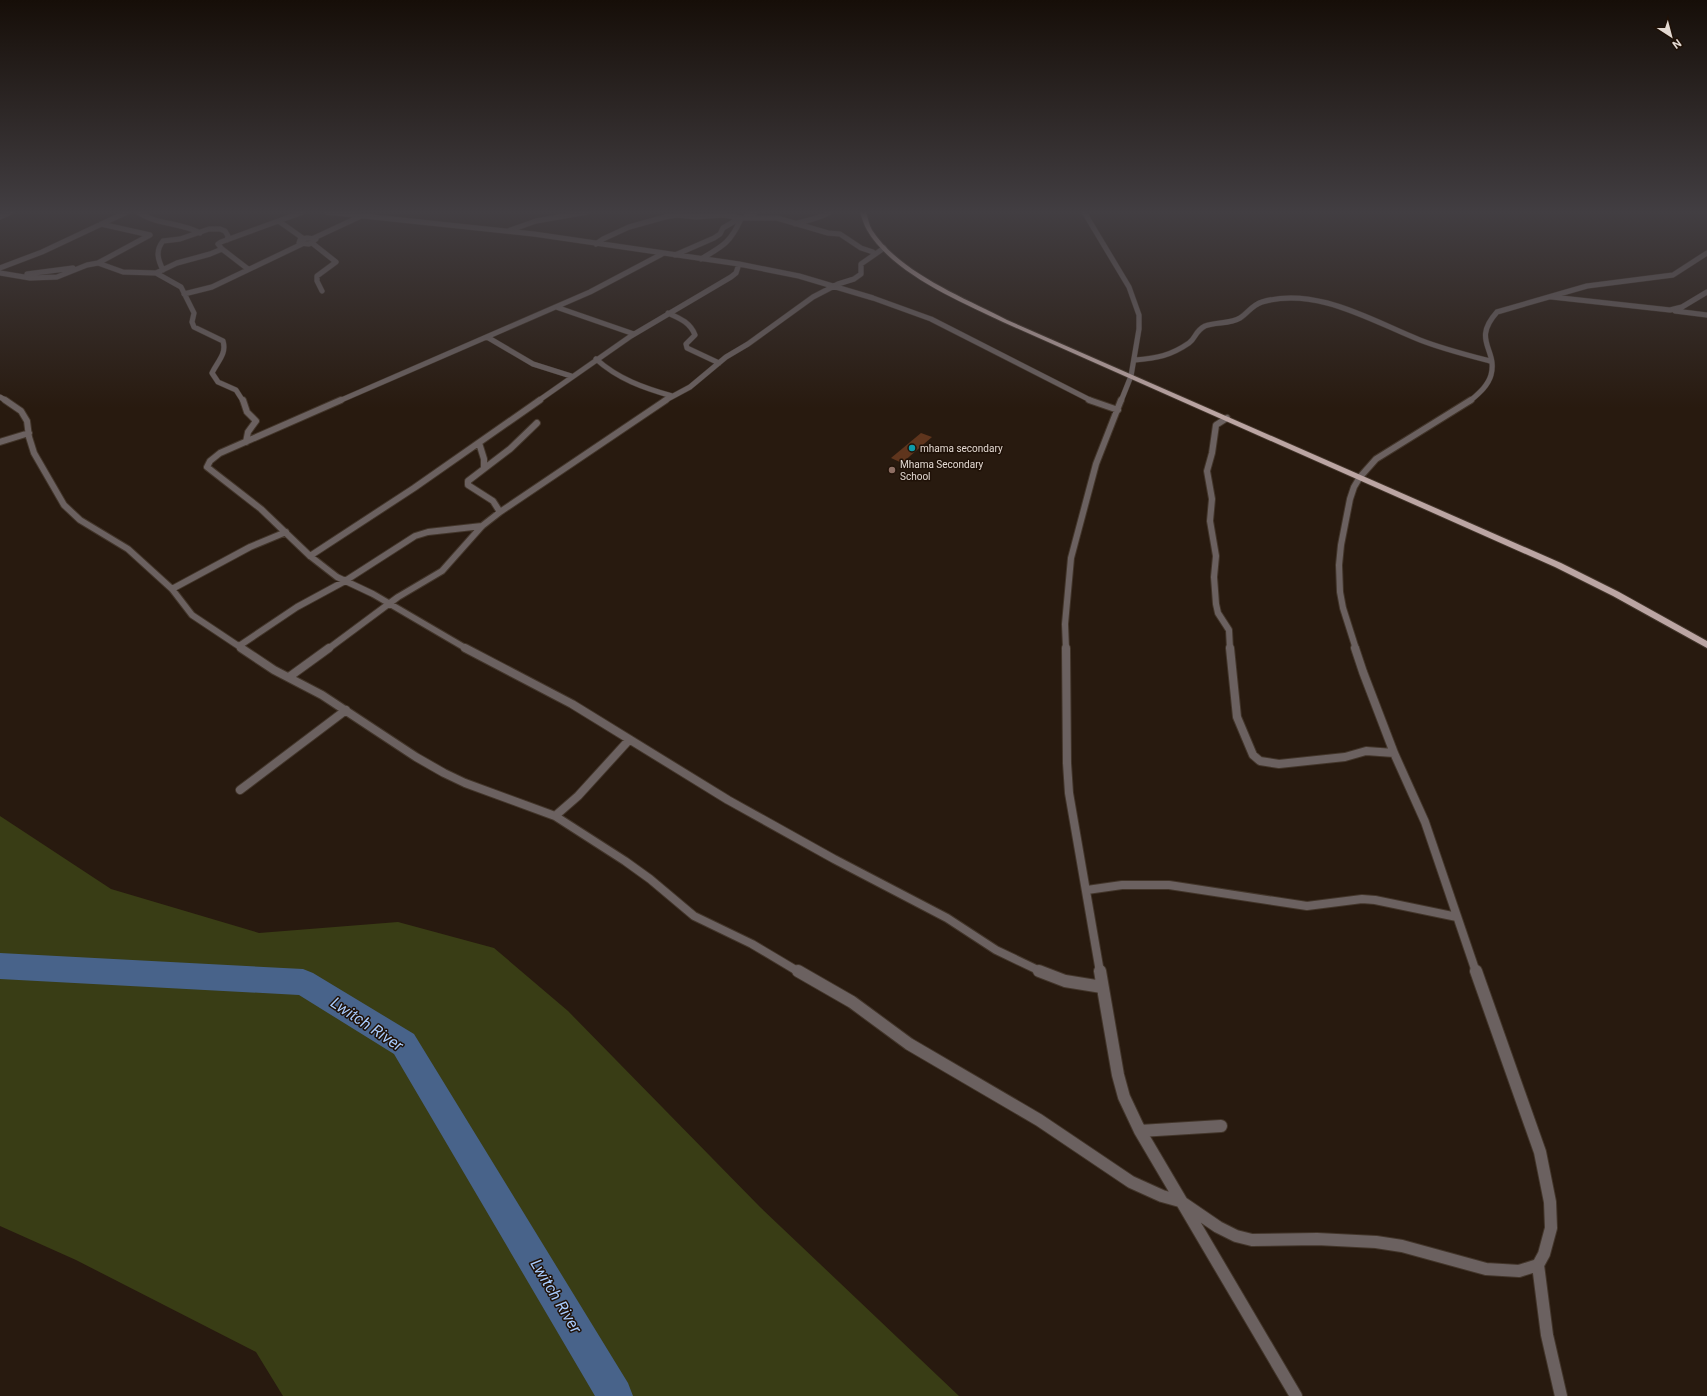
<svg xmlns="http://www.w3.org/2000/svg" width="1707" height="1396" viewBox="0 0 1707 1396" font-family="Roboto,sans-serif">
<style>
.green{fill:#393d15}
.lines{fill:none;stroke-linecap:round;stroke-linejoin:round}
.river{fill:#48638a;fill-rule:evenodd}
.building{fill:#5f351d}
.street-far3-casing{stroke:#42352a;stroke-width:6}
.street-far2-casing{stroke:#42352a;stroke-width:8}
.street-far1-casing{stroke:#42352a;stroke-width:10}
.street-casing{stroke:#42352a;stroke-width:14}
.primary-casing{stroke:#42352a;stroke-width:2}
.street-far3{stroke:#6b6160;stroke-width:5}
.street-far2{stroke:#6b6160;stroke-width:6}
.street-far1{stroke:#6b6160;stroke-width:8}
.street{stroke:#6b6160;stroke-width:12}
.primary{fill:#bba5a3;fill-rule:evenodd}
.culture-dot{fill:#0f9aa8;stroke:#1f1107;stroke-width:1.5}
.education-dot{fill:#8d6e63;stroke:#1f1107;stroke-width:1.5}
.labels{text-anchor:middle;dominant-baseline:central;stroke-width:3;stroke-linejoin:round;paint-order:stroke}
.far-poi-label{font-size:10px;fill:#e3d9d2;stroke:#1f1107;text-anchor:start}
.near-water-label{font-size:16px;font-style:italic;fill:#a8cbfd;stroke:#1f1107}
</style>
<rect width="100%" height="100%" fill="#281a0f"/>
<path class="green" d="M0,816L111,889L259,933L398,922L494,948L568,1011L760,1207L959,1396H283L256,1352L76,1260L0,1226Z"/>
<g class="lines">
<path class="river" d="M0,953L303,969L313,973L414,1034L628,1383L633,1396H595L394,1054L299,995L0,979Z"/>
</g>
<path class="building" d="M921,433L932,437L902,463L891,458Z"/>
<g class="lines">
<defs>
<path id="street-far3" d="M138,212C156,225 181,222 200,233
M326,212L534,234L739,264L799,276L873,298L931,319L1092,401
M1084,212L1129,287L1139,315V329L1131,376L1121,401
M0,217L11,212
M280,222L304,239
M795,224C807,220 819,219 830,212
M508,231L536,221L587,212
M307,238L316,239L309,244L299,243L300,240Z
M314,238L359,217
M312,243L336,262L317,276V281L322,291
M596,244L603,239L629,227L665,217L677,215L696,217L723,215L742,218H777L828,233L840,234L861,248L873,252V255
M222,249L248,269
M675,255L714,238L720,234L723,228L740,218
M701,259C723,246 730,243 741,219L756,212
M98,263L150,235L101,224
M0,268L42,252L127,212
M163,270C158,260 155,251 163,241L180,239L209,229H220L225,231L228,236L227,240
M0,273L30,278L57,277L87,265L98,263L123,272L156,273L177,263L210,254L222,249L218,244L221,242L303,212
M156,273L181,287L194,313L192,322L194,327L223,341C227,354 217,362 212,373L218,382L236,390L243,401
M27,274L73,268
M184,294L212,287L302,244
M1552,297L1670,310L1682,307L1707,292
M556,307L634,334
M1675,311L1707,315
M668,313C679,318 690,322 695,335L686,344L687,348L719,363
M487,337L533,364L571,376
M596,359C618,379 644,388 672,396
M1135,360C1157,358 1170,356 1189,343C1196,338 1195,331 1205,326C1216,322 1230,324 1240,318C1248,313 1252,305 1262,302C1316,286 1372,321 1420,340C1443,349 1467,355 1490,361
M0,397L7,401
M339,401L590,292L662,254
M538,401L631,336L731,277L736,273L739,264
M664,401L690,387L726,357L748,344L813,297L838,284L854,279L861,274V264L884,248
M1470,401C1478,394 1488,386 1491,375C1498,349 1471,341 1497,312L1587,286L1673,275L1707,253"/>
<path id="street-far2" d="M5,400L21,411L27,421L29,437L34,453L64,505L80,520L128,549L172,589L192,615L243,649
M243,400L247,412L256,421L248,432L246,442
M341,400L220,453L210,461L207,467L261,509L310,556L337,577L373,594L467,649
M1089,400L1118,410
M1227,418L1216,425L1212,453L1207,471L1212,499L1210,521L1216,556L1214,577L1216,604L1218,613L1229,630L1230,649
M0,442L29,433
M479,443L484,459V467
M500,512L493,501L468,485V481L510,449L537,423
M310,556L414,488L540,400
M172,589L250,547L286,532
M239,646L297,607L345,581L415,536L428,532L482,526
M328,649L398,597L442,571L482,526L500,512L666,400
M1066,649L1065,624L1071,558L1096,464L1121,400
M1356,649L1343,608L1340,592L1339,565L1341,545L1350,499L1354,487L1360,477L1376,459L1471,400"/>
<path id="street-far1" d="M241,648L274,670L322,695L416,757L444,773L465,783L555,816L625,861L650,879L694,916L752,944L799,972
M465,648L572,704L728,800L834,859L947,918L996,950L1042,972
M1066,648L1067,763L1069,793L1100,972
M1230,648L1237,717L1253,755L1260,761L1279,764L1345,757L1366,751L1394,753
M1355,648L1363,672L1394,753L1425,822L1476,972
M289,677L329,648
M240,790L346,710
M555,816L578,796L629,740
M1087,890L1122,885H1169L1307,906L1362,899L1375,900L1457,917"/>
<path id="street" d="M798,971L852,1002L909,1044L1039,1120L1131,1182L1162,1196L1180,1201L1218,1227L1236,1236L1252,1240L1317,1239L1376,1242L1402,1246L1486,1269L1519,1271L1538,1265L1544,1254L1551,1228L1550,1202L1540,1152L1476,971
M1039,971L1065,981L1102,987
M1100,971L1118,1075L1124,1097L1140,1131L1296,1396
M1140,1131L1221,1126
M1538,1265L1547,1335L1561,1396"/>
<path id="primary" d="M860,212H866C868,218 869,225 872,230C900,273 963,297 1007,320L1561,563L1619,592L1707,641V648L1613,596L1555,567L1003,322C959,301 892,273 867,230C864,225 862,218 860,212Z"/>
</defs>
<use href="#street-far3" class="street-far3-casing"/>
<use href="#street-far2" class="street-far2-casing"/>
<use href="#street-far1" class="street-far1-casing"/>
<use href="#street" class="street-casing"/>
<use href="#primary" class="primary-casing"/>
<use href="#street-far3" class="street-far3"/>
<use href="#street-far2" class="street-far2"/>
<use href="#street-far1" class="street-far1"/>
<use href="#street" class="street"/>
<use href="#primary" class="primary"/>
</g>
<linearGradient id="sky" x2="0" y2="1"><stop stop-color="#160e08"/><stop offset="0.52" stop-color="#423e42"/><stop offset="1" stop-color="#423e42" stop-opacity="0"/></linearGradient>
<rect width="1707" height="408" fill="url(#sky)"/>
<circle class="culture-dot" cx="912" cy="448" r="4"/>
<circle class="education-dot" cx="892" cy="470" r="4"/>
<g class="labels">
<g class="far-poi-label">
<text x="920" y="448">mhama secondary</text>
<text x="900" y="464">Mhama Secondary<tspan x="900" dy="12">School</tspan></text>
</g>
<g class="near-water-label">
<text transform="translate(367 1024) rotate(34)">Lwitch River</text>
<text transform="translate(556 1296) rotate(59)">Lwitch River</text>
</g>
</g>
<g transform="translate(1671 36) rotate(144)" stroke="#1f1107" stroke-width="3" paint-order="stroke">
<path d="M0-3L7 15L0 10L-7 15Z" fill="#e3d9d2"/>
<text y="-6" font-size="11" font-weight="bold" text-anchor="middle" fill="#e3d9d2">N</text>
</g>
</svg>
